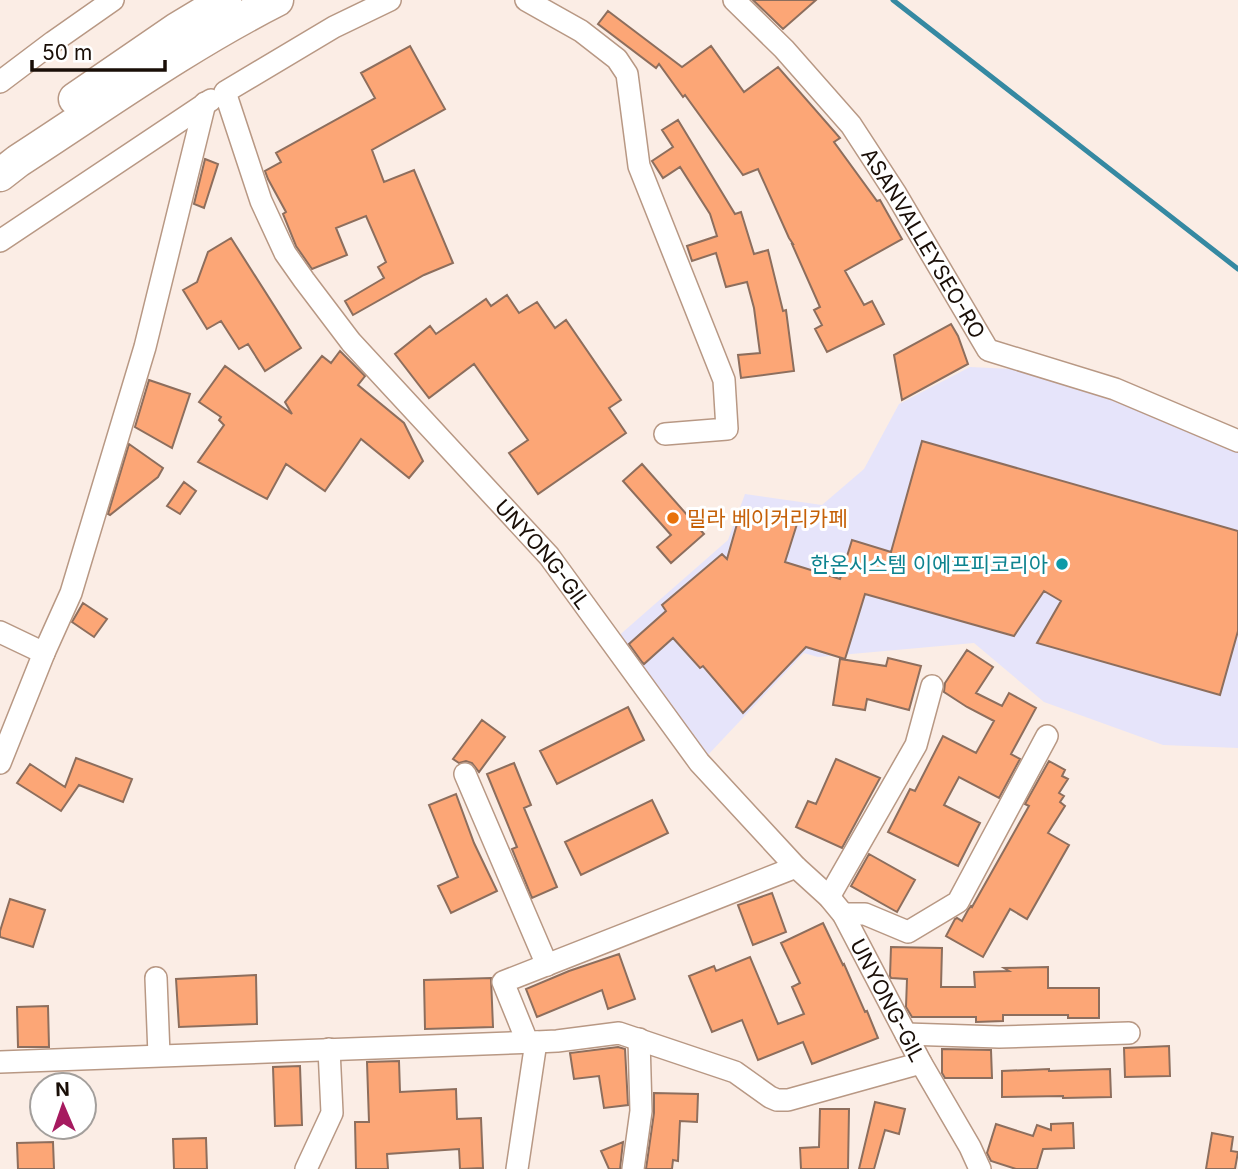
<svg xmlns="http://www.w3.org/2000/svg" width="1238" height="1169" viewBox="0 0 1238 1169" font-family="Inter,'Noto Sans KR',sans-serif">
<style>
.industrial{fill:#e6e4fa}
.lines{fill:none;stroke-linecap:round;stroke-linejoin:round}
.stream{stroke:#3589a2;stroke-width:5}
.building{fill:#fca676;stroke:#8d6e5d;stroke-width:2}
.minor-casing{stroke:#b89884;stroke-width:24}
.highway-casing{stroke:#b89884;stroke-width:35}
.minor{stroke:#fff;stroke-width:21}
.highway{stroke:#fff;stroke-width:32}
.food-dot{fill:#e8710a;stroke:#fff;stroke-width:2.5}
.culture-dot{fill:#0f9aa8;stroke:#fff;stroke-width:2.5}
.labels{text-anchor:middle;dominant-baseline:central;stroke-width:6;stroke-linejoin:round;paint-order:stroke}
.street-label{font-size:21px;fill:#190e07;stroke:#fff}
.food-label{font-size:21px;fill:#c56008;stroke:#fff;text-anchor:start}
.culture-label{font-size:21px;fill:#0d838f;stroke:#fff;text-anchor:end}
</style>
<rect width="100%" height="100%" fill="#fbede5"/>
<path class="industrial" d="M970,367L1012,369L1075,386L1220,443L1238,453V748L1163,745L1044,702L974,643L818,657L804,653L706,757L615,639L728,540L745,494L822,505L864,469L899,404Z"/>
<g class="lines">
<path class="stream" d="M893,0L1238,269"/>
</g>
<path class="building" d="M753,0H816L783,29Z
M608,11L682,67L711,46L744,92L778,67L840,138L834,142L877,201L880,200L902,239L845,271L864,305L872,301L884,324L827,352L815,329L822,325L814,310L820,307L792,244H793L789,238L758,169L743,175L685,95L683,97L659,64L656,68L598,24Z
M410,46L445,109L372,150L384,182L414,170L453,263L424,275L353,315L345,301L384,278L378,267L386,262L366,216L336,228L347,255L312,269L296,246L283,214L286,212L268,179L265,171L281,162L276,153L375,98L361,73Z
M678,120L735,214L741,212L754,254L768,250L783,311L786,310L794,371L741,378L738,355L760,353L754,308L747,282L726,287L716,253L692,261L687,246L717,236L710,214L680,167L663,178L652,161L673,147L662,130Z
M205,159L218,164L204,208L194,204Z
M231,238L301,348L265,371L248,344L239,349L221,321L207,329L183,290L197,282L208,252Z
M507,295L519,313L537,302L555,328L566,320L621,400L609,408L626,433L538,494L509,453L528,440L474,364L429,398L395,354L430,326L436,334L486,299L491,306Z
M951,324L958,336L968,364L902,400L894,355Z
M340,351L365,376L358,385L404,423L423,461L409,478L361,439L325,491L286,464L267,499L198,462L224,425L219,420L221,417L199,402L225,366L292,414L285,402L322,356L331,363Z
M149,380L190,394L172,448L135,427Z
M922,441L1238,531V631L1220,695L1037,643L1061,601L1044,591L1014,636L865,594L845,659L806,647L743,713L703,666L700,668L673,638L644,664L642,662L629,644L666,611L662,605L722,554L727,559L737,524L746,527L751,510L797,524L785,562L840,579L852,540L891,552Z
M129,444L163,468L158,477L110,515L108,514Z
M642,464L704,534L671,563L657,547L671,535L623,481Z
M184,482L196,491L180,514L167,506Z
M83,603L107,619L94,637L72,622Z
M967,650L993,667L976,693L1002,706L1009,693L1036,708L1011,754L1020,759L999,798L959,777L944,805L980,823L958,866L888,832L910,789L915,791L943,736L976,753L994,721L967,707L944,692L945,683Z
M888,658L921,666L909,710L867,699L865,710L833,705L840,659L886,666Z
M628,707L644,740L557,784L540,751Z
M482,720L505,737L479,772L472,763L466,761L459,763L453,759Z
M76,758L132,779L123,802L79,785L61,811L17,783L30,764L65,787Z
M836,759L880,778L842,848L796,827L808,801L816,804Z
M1049,761L1065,770L1062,776L1068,779L1059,793L1064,796L1060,802L1065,806L1048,833L1069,845L1027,919L1010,909L983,957L946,936L955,919L957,918L962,921L968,910L971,906L972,907L1029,806L1025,804Z
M514,763L531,805L524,808L557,887L532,898L512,849L517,847L487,774Z
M456,794L474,843L497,891L451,913L438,886L458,877L429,805Z
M652,800L668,833L581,875L565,842Z
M869,854L915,880L897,912L851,886Z
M772,893L786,932L753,945L738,905Z
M10,899L45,910L33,947L0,937V931Z
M823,923L843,965L844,964L865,1012L867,1011L878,1038L812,1064L803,1042L758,1060L742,1020L712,1032L689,976L714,966L716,971L750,957L778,1024L804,1014L792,987L800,983L781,943Z
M891,947L942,948L941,987H975L974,972L1009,971L1004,968L1048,967V988H1099V1018H1068V1015H1003V1021L976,1022V1017H912L906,1007L907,979L891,978L890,976Z
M619,954L635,999L608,1009L602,990L537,1017L526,989L569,971Z
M256,975L257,1024L179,1027L176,979Z
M491,978L493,1027L425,1029L424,980Z
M48,1006L49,1047H18L17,1007Z
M1169,1046L1170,1076L1125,1077L1124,1048Z
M618,1047L625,1049L628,1105L604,1108L599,1076L574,1079L570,1053Z
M942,1049L991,1050L992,1078H945L942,1073Z
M399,1061L400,1092L456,1089L457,1119L481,1118L483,1168L460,1169L459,1149L387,1154L388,1169H356L355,1122H369L367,1062Z
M300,1066L302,1125L275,1126L273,1067Z
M1049,1069V1071L1110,1069L1111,1097L1063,1098V1096L1002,1097V1071Z
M654,1093L698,1094L697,1122L680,1121L678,1161L673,1160L672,1169H646L654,1113Z
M875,1102L905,1109L899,1134L885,1130L874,1169H859Z
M820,1109H849L848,1169H801L800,1148L819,1147Z
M1073,1123L1074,1148L1043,1149L1037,1169H1016L991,1161L987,1153L996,1124L1033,1136L1037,1125L1051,1130V1124Z
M1212,1133L1233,1137L1231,1151L1238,1152L1235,1169H1206Z
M206,1138L207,1169H174L173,1139Z
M53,1142L54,1169H18L17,1143Z
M623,1142L620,1169H609L601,1151Z"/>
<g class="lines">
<defs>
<g id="minor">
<path id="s1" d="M390,0L334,27L225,92L261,201L285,253L304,280L351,342L549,556L699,762L796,867L829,897L843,914L921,1063L970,1147L980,1169"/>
<path d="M526,0L581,31L617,59L627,74L639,166L724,380L727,429L665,434"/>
<path id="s2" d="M734,0L784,49L851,125L896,194L988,350L1115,389L1238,441"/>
<path d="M0,82L53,42L113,0"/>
<path d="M0,241L211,100"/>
<path d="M0,632L44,653"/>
<path d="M0,763L44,653L71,593L145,347L205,103"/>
<path d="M465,774L547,965"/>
<path d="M829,897L916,745L932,686"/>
<path d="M843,914H865L908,932L958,902L1047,736"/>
<path d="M156,978L159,1055"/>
<path d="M906,1034L999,1037L1129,1033"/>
<path d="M527,1041L503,982L796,867"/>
<path d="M0,1062L536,1042L557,1041L619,1033L735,1072L770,1097L777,1100H788L921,1063"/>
<path d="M306,1169L332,1113L329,1049"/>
<path d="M517,1169L536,1042"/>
<path d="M633,1169L641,1111L639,1039"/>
</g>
<path id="highway" d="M75,99L177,29L225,0
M0,175L18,161C103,106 186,46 277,0"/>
</defs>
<use href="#minor" class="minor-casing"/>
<use href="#highway" class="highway-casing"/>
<use href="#minor" class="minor"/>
<use href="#highway" class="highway"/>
</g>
<circle class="food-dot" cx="673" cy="518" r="7"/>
<circle class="culture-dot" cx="1062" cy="564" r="7"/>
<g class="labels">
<g class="street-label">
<text stroke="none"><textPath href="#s2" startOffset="310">ASANVALLEYSEO-RO</textPath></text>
<text stroke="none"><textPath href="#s1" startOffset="758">UNYONG-GIL</textPath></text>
<text stroke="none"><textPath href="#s1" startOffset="1325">UNYONG-GIL</textPath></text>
</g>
<g class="food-label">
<text x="687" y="518">밀라 베이커리카페</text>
</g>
<g class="culture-label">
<text x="1048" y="564">한온시스템 이에프피코리아</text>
</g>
</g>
<g transform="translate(63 1106) rotate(358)"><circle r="33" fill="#ffffff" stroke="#a39f9c" stroke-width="2"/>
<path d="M0-5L12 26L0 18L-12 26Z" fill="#a61a5f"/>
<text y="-10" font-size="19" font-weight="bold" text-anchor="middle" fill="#190e07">N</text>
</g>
<path d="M32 60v10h133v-10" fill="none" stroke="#190e07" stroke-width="3.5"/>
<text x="42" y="60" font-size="21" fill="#190e07" stroke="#ffffff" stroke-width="5" paint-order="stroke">50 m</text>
</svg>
